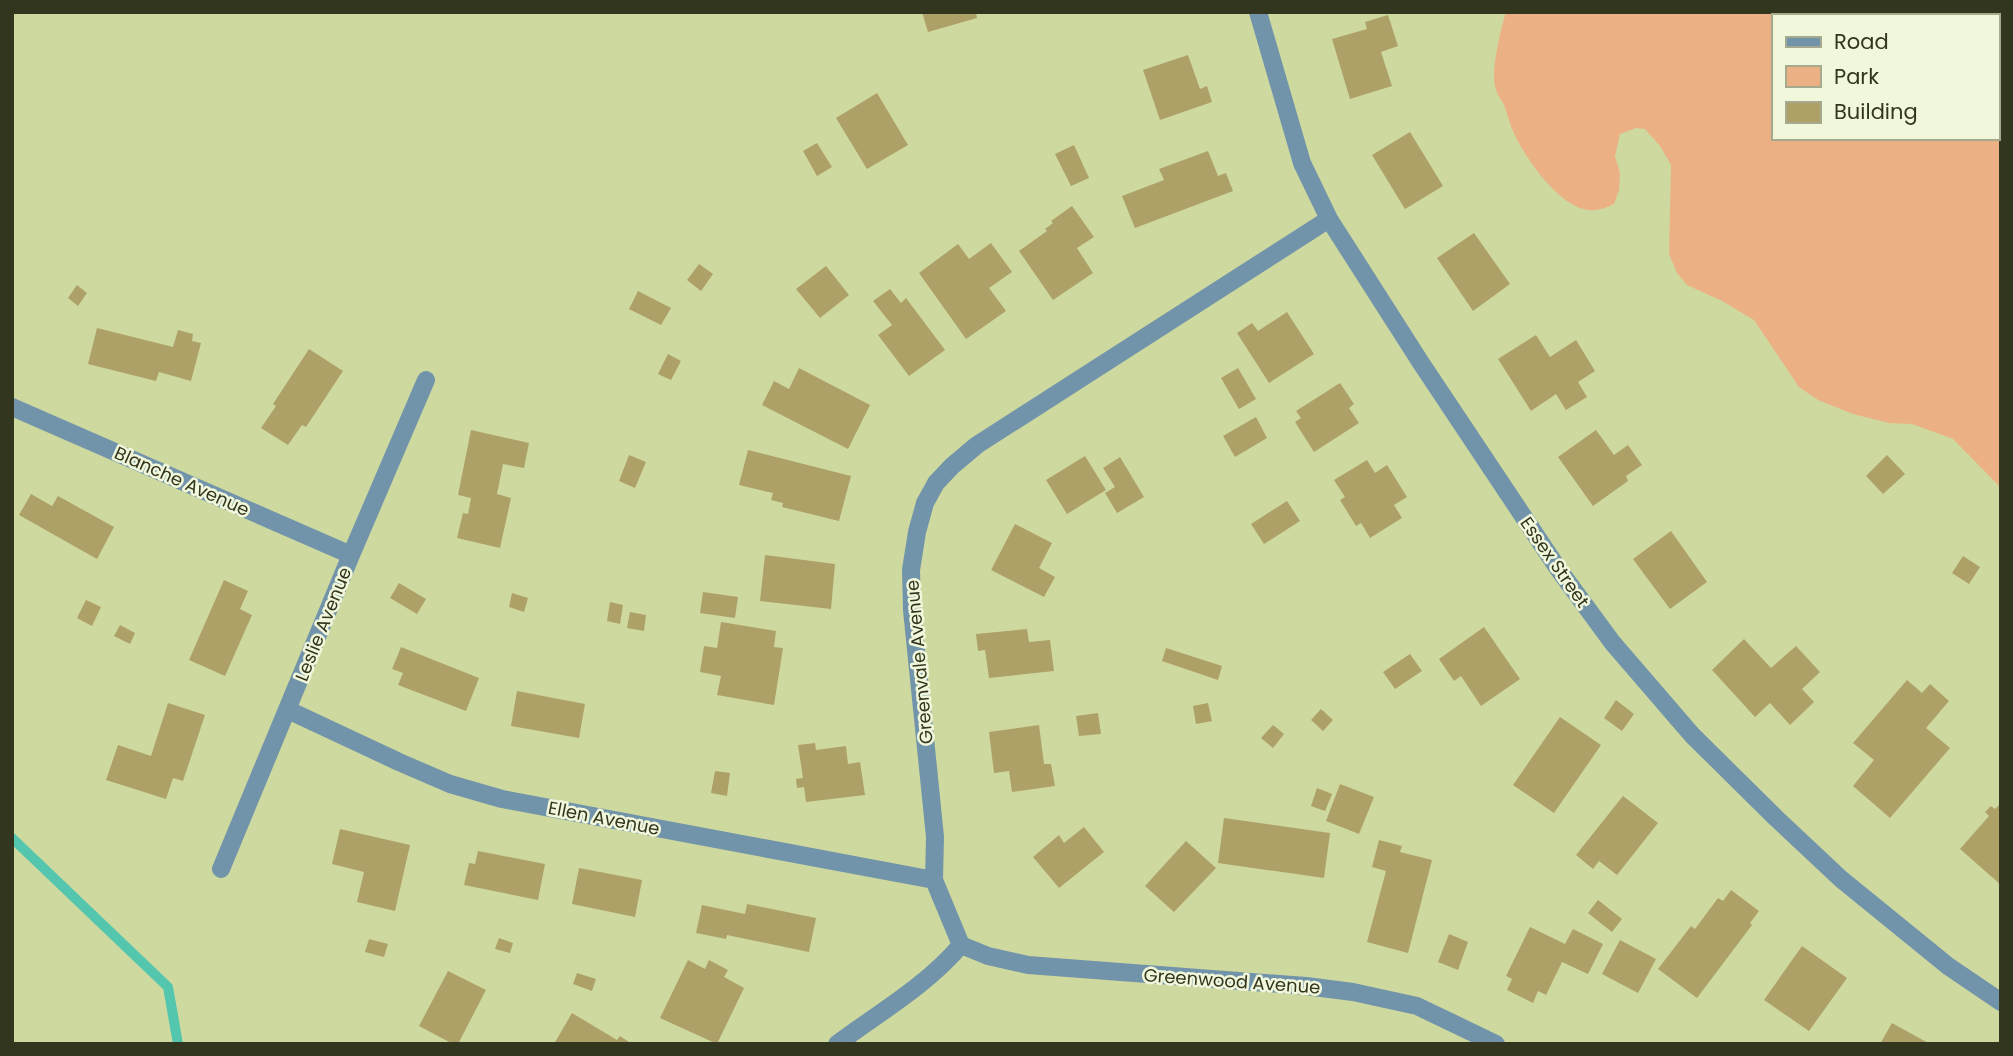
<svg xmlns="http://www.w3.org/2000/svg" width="2013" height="1056" viewBox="0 0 2013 1056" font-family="Poppins,sans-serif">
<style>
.green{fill:#ecb085;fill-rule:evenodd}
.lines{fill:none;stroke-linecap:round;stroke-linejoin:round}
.stream{stroke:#53c6ad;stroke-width:10}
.building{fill:#aea168}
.minor{stroke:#7294aa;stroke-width:18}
.labels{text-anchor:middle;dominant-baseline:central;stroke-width:5;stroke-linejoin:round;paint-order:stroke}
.street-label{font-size:18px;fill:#32361f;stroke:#f1f7da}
</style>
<rect width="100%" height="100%" fill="#ced99f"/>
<path class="green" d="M1506,12H2001V488L1953,439L1912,424L1889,423L1853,414L1818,400L1799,387L1754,320L1722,301L1687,285L1677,273L1669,254L1671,165L1660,146L1645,129L1636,128L1620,134L1615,156L1620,173L1619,190L1614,204C1605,208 1598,211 1588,210C1557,206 1521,153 1511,126C1508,119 1507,112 1504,105C1501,99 1496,93 1495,86C1491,70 1501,28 1506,12ZM1773,16H1997V138H1773Z"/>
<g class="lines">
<path class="stream" d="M12,838L168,987L178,1044"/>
</g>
<path class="building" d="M922,12H976L977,18L928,32Z
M1388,15L1398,46L1381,52L1392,86L1350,99L1332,39L1367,29L1365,22Z
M1188,55L1200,89L1207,86L1212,102L1160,120L1143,70Z
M877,93L908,145L867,169L836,118Z
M1410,132L1443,186L1405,209L1372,155Z
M817,143L832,167L817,176L803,151Z
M1074,145L1089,178L1071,186L1055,154Z
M1208,151L1218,176L1226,173L1233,191L1135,228L1122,196L1164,180L1159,169Z
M1072,206L1094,237L1077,248L1093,273L1053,300L1019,251L1047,231L1045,229L1053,223L1051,221Z
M1474,233L1510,284L1473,311L1437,258Z
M991,243L1012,272L989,288L1006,311L966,339L919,273L958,244L969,259Z
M699,264L713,274L701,291L687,280Z
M826,266L849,295L820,318L796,289Z
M77,285L87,293L78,306L68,298Z
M890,289L901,303L906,298L945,350L909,376L878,335L892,325L873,301Z
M638,291L671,308L661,325L629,309Z
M1287,312L1314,354L1269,383L1237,333L1252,323L1258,331Z
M97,328L173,347L178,330L193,334L192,341L201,343L191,381L159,372L156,381L88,364Z
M1536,335L1550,357L1576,340L1595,371L1578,382L1587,397L1566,410L1556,394L1531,411L1498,359Z
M309,349L343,371L306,427L302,425L288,445L261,428L276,406L273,404Z
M668,354L681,361L671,380L658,374Z
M799,368L870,405L848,449L762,405L774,381L789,389Z
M1238,368L1256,399L1239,409L1221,378Z
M1340,383L1354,404L1349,408L1359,423L1314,452L1295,422L1301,418L1296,411Z
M1256,417L1267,438L1235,457L1223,436Z
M471,430L529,443L524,468L503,464L497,494L511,498L500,548L457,538L463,513L468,514L471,498L458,495Z
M1596,430L1614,455L1628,445L1642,465L1626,476L1628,481L1593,506L1558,457Z
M748,450L851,476L839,521L782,507L783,503L771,500L773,493L739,485Z
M629,455L646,462L635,488L619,481Z
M1887,455L1905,474L1883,494L1866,476Z
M1085,456L1106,490L1067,514L1046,480Z
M1120,457L1144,497L1117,513L1105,493L1115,487L1103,468Z
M1367,460L1375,473L1387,465L1407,497L1394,505L1402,518L1370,538L1361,523L1356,526L1340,500L1345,497L1334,480Z
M31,494L52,506L58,496L114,527L97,559L19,515Z
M1287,501L1300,521L1264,544L1251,524Z
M1015,524L1052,543L1039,568L1055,577L1044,597L991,570Z
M1671,531L1707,582L1670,609L1633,559Z
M765,555L835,564L831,609L760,601Z
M1963,556L1980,567L1969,584L1952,573Z
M224,580L248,591L240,609L252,615L225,676L189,660Z
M399,583L426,599L417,614L390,598Z
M703,592L738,597L735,618L700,613Z
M512,593L528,598L524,612L509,607Z
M86,600L101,607L92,626L77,618Z
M610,602L623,605L620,624L607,621Z
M630,612L646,615L644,631L627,628Z
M721,622L776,631L774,647L783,648L774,705L717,695L721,676L700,672L704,646L717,648Z
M120,625L135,633L130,644L114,636Z
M1484,627L1520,679L1481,706L1461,676L1454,681L1439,659Z
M1027,629L1029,642L1050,640L1054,671L989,678L985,650L978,651L976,634Z
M1744,639L1771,668L1796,646L1820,672L1802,689L1814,702L1790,725L1770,703L1755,717L1712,670Z
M401,647L479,678L466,711L398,685L403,673L392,669Z
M1166,648L1222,666L1218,680L1162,661Z
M1410,654L1422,671L1395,689L1383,672Z
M1907,680L1922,693L1930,684L1949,701L1926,728L1950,748L1890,818L1853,786L1874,760L1853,743Z
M517,691L585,704L579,738L511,726Z
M1616,700L1634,714L1622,731L1604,718Z
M168,703L205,715L183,781L173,778L166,799L106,780L118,745L151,756Z
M1208,703L1212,721L1196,724L1193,706Z
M1321,709L1333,720L1323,731L1311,720Z
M1098,713L1101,734L1079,736L1076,716Z
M1560,717L1601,745L1554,813L1513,785Z
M1039,725L1044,764H1051L1055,786L1012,792L1009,771L994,773L989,732Z
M1273,725L1284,734L1273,748L1261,738Z
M815,743L816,750L846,746L848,764L860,762L865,795L806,802L804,787L797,788L796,779L803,778L798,745Z
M715,771L730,773L727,796L711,793Z
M1340,784L1374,797L1359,834L1326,821Z
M1317,788L1332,794L1325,811L1311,806Z
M1623,796L1658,823L1617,875L1599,861L1593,869L1576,855Z
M2001,803V885L1960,849L1989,816L1985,812L1991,806L1995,809Z
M1224,818L1330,833L1324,878L1218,863Z
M1084,827L1104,852L1059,888L1033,857L1059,835L1064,843Z
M340,829L410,845L395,911L357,902L364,872L332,864Z
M1379,840L1402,846L1400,852L1432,860L1408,953L1367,942L1386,871L1372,867Z
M1186,841L1216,868L1174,912L1145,886Z
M478,851L545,864L538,900L464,885L469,863L475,864Z
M579,868L642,880L635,917L572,904Z
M1731,890L1759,911L1750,923L1752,925L1697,998L1658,969L1691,926L1695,929L1718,898L1723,901Z
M1598,900L1622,919L1612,932L1588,913Z
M747,904L816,918L809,952L727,935L726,939L696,933L702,905L745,914Z
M1530,927L1565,944L1573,929L1603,944L1588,974L1562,962L1546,995L1538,991L1533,1003L1507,990L1512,979L1506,976Z
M1449,934L1468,942L1458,970L1438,962Z
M499,938L513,943L510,953L495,949Z
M369,939L388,944L384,957L365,952Z
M1620,940L1656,959L1638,993L1602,974Z
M1802,946L1847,978L1809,1031L1764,1000Z
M688,960L705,969L709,960L728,970L724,977L744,988L717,1044L660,1018Z
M448,971L486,990L458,1044H453L419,1026Z
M577,973L596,979L592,991L573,984Z
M572,1013L617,1040L620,1036L632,1044H554Z
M1892,1023L1930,1044H1880Z"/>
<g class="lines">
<path class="minor" d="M1258,12L1302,163L1329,219L1421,363L1559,570L1612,642L1693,736L1776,818L1841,879L1948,966L2001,1002
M12,407L351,555
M288,710L399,762L450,784L502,799L934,880
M221,869L351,555L426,380
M961,945L988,956L1028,965L1306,986L1353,992L1417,1006L1496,1044
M837,1044C880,1012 926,986 961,945L934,880L935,837L912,610L911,570L917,532L925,503L936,483L952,466L977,445L1329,219"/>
</g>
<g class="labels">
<g class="street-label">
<text transform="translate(182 481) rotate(24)">Blanche Avenue</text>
<text transform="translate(1555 562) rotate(55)">Essex Street</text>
<text transform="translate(323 624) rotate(-68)">Leslie Avenue</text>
<text transform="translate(919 662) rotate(-95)">Greenvale Avenue</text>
<text transform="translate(604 818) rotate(11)">Ellen Avenue</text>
<text transform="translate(1232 981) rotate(4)">Greenwood Avenue</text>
</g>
</g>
<rect width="2013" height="1056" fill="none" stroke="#32361f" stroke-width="28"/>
<rect x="1772" y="14" width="228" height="126" fill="#f1f7da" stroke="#a5aa8f" stroke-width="2"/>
<rect x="1786" y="37" width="35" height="10" fill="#7294aa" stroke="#a5aa8f" stroke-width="2"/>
<text x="1834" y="49" font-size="21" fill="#32361f">Road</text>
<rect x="1786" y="66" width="35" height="21" fill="#ecb085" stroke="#a5aa8f" stroke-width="2"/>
<text x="1834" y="84" font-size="21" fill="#32361f">Park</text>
<rect x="1786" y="102" width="35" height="21" fill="#aea168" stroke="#a5aa8f" stroke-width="2"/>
<text x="1834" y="119" font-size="21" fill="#32361f">Building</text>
</svg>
